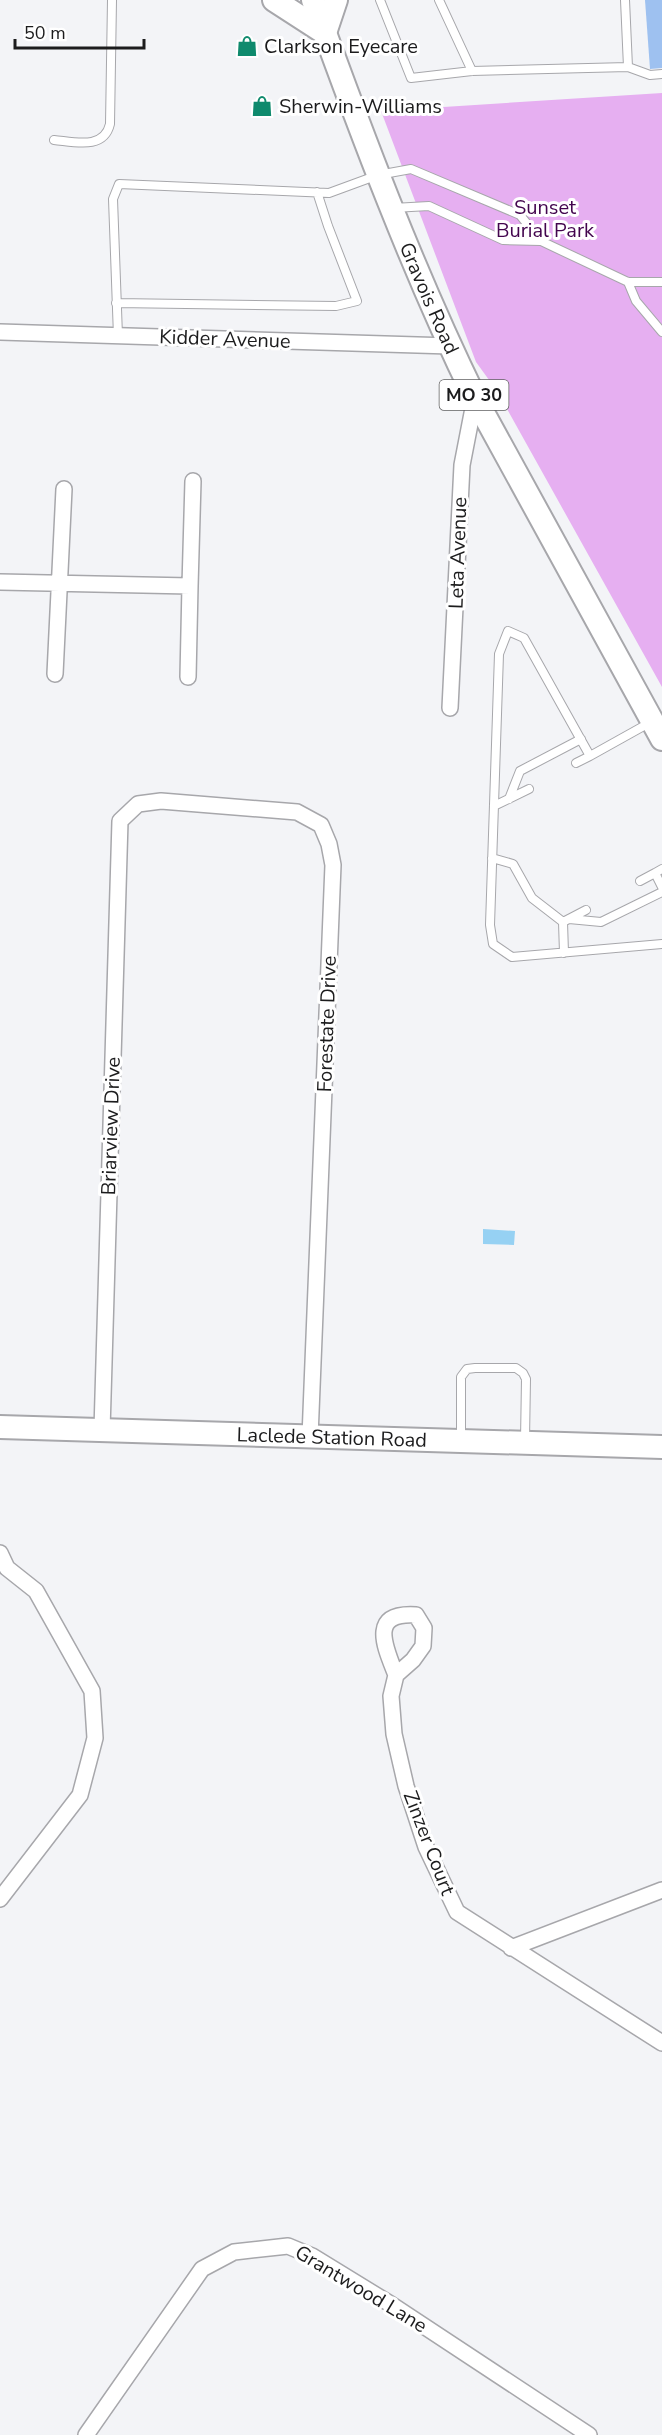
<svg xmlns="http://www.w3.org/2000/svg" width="662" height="2435" viewBox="0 0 662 2435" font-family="'Nunito Sans',sans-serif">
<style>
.green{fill:#e6aff1}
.water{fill:#96d1f3}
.building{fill:#9ec1f0}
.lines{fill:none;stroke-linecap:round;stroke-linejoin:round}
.lane-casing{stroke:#a7a7ab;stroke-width:10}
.street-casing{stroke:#a7a7ab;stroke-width:18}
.primary-casing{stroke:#a7a7ab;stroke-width:26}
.lane{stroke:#fff;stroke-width:8}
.street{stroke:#fff;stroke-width:15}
.primary{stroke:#fff;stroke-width:22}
.labels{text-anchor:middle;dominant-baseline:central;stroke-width:6;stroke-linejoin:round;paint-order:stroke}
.shield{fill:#fff;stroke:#606061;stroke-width:1.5}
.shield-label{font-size:18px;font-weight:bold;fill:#1c1c1d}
.poi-label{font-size:20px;fill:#1c1c1d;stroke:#fff;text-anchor:start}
.park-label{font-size:20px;fill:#43054e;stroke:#fff}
.street-label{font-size:20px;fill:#1c1c1d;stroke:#fff}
</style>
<rect width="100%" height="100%" fill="#f3f4f7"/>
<path class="green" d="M662,93V687L497,391L476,362L381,111Z"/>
<path class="water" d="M483,1229L515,1231L514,1245L483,1244Z"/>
<path class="building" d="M645,0H662V68L650,69Z"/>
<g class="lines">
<defs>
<path id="lane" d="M380,0L411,78L472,71L628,67L625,0
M439,0L472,71
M628,67L650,75L662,74
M54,140C75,142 104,150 110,124L112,0
M541,241L628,282H662
M628,282L636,301L662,332
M116,303L336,306L357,301L328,226L317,192
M118,336L113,199L119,184L329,193L378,175L411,169L520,215L541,241L503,240L429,206L393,208
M651,722L590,756L524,638L508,631L499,654L490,925L493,944L512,957L662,944
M576,763L590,756
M509,799L520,771L581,739
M494,806L529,789
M492,858L513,864L532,898L563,922
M662,869L655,873L662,887
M640,881L655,873
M569,919L601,922L662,892
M564,953L563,922L586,910
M461,1439V1377L467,1369L475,1368H516L523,1373L526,1379L525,1440"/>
<path id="street" d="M0,332L450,346
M0,582L190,586L188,677
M190,586L193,481
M55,674L64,489
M450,708L462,465L475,398
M102,1430L120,821L138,804L161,801L297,812L321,825L329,844L333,865L310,1437
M0,1553L7,1568L36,1591L92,1691L95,1738L80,1795L0,1899
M396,1675C385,1647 368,1612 416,1615L424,1628L423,1646L413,1660L396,1675L391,1696L394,1734L406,1786L426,1847L457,1912L662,2043
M511,1948L662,1890
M86,2435L202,2269L234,2252L288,2246L312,2256L392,2305L589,2435"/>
<g id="primary">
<path d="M274,0L325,33"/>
<path id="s1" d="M313,0C362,135 412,269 475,398L662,739"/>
<path d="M325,33L336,0"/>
<path id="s2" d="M0,1427L662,1447"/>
</g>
</defs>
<use href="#lane" class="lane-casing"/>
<use href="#street" class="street-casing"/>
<use href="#primary" class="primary-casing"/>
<use href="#lane" class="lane"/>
<use href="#street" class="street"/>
<use href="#primary" class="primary"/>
</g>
<defs>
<symbol id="shop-bare" viewBox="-9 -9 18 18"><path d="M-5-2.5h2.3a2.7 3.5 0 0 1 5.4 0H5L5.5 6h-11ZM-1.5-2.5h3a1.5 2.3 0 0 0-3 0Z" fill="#0f8a6d" stroke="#fff" stroke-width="2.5" paint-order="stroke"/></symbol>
</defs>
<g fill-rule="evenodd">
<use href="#shop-bare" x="232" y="31" width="30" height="30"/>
<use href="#shop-bare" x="247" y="91" width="30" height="30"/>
</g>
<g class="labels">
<rect class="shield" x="439.5" y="380" width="69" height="30" rx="4.5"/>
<g class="shield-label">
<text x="474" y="395">MO 30</text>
</g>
<g class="poi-label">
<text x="264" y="46">Clarkson Eyecare</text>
<text x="279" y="106">Sherwin-Williams</text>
</g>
<g class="park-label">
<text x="545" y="207">Sunset<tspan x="545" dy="23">Burial Park</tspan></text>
</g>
<g class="street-label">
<text stroke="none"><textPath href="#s1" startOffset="320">Gravois Road</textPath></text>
<text transform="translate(225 339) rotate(2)">Kidder Avenue</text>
<text transform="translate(458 553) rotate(-88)">Leta Avenue</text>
<text transform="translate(327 1024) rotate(-88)">Forestate Drive</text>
<text transform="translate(111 1126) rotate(-88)">Briarview Drive</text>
<text stroke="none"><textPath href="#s2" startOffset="332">Laclede Station Road</textPath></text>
<text transform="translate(429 1843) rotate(69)">Zinzer Court</text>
<text transform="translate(361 2289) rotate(31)">Grantwood Lane</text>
</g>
</g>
<path d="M15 39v9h129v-9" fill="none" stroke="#1c1c1d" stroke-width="3"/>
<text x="24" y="39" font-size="18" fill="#1c1c1d" stroke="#ffffff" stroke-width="4.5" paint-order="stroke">50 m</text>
</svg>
